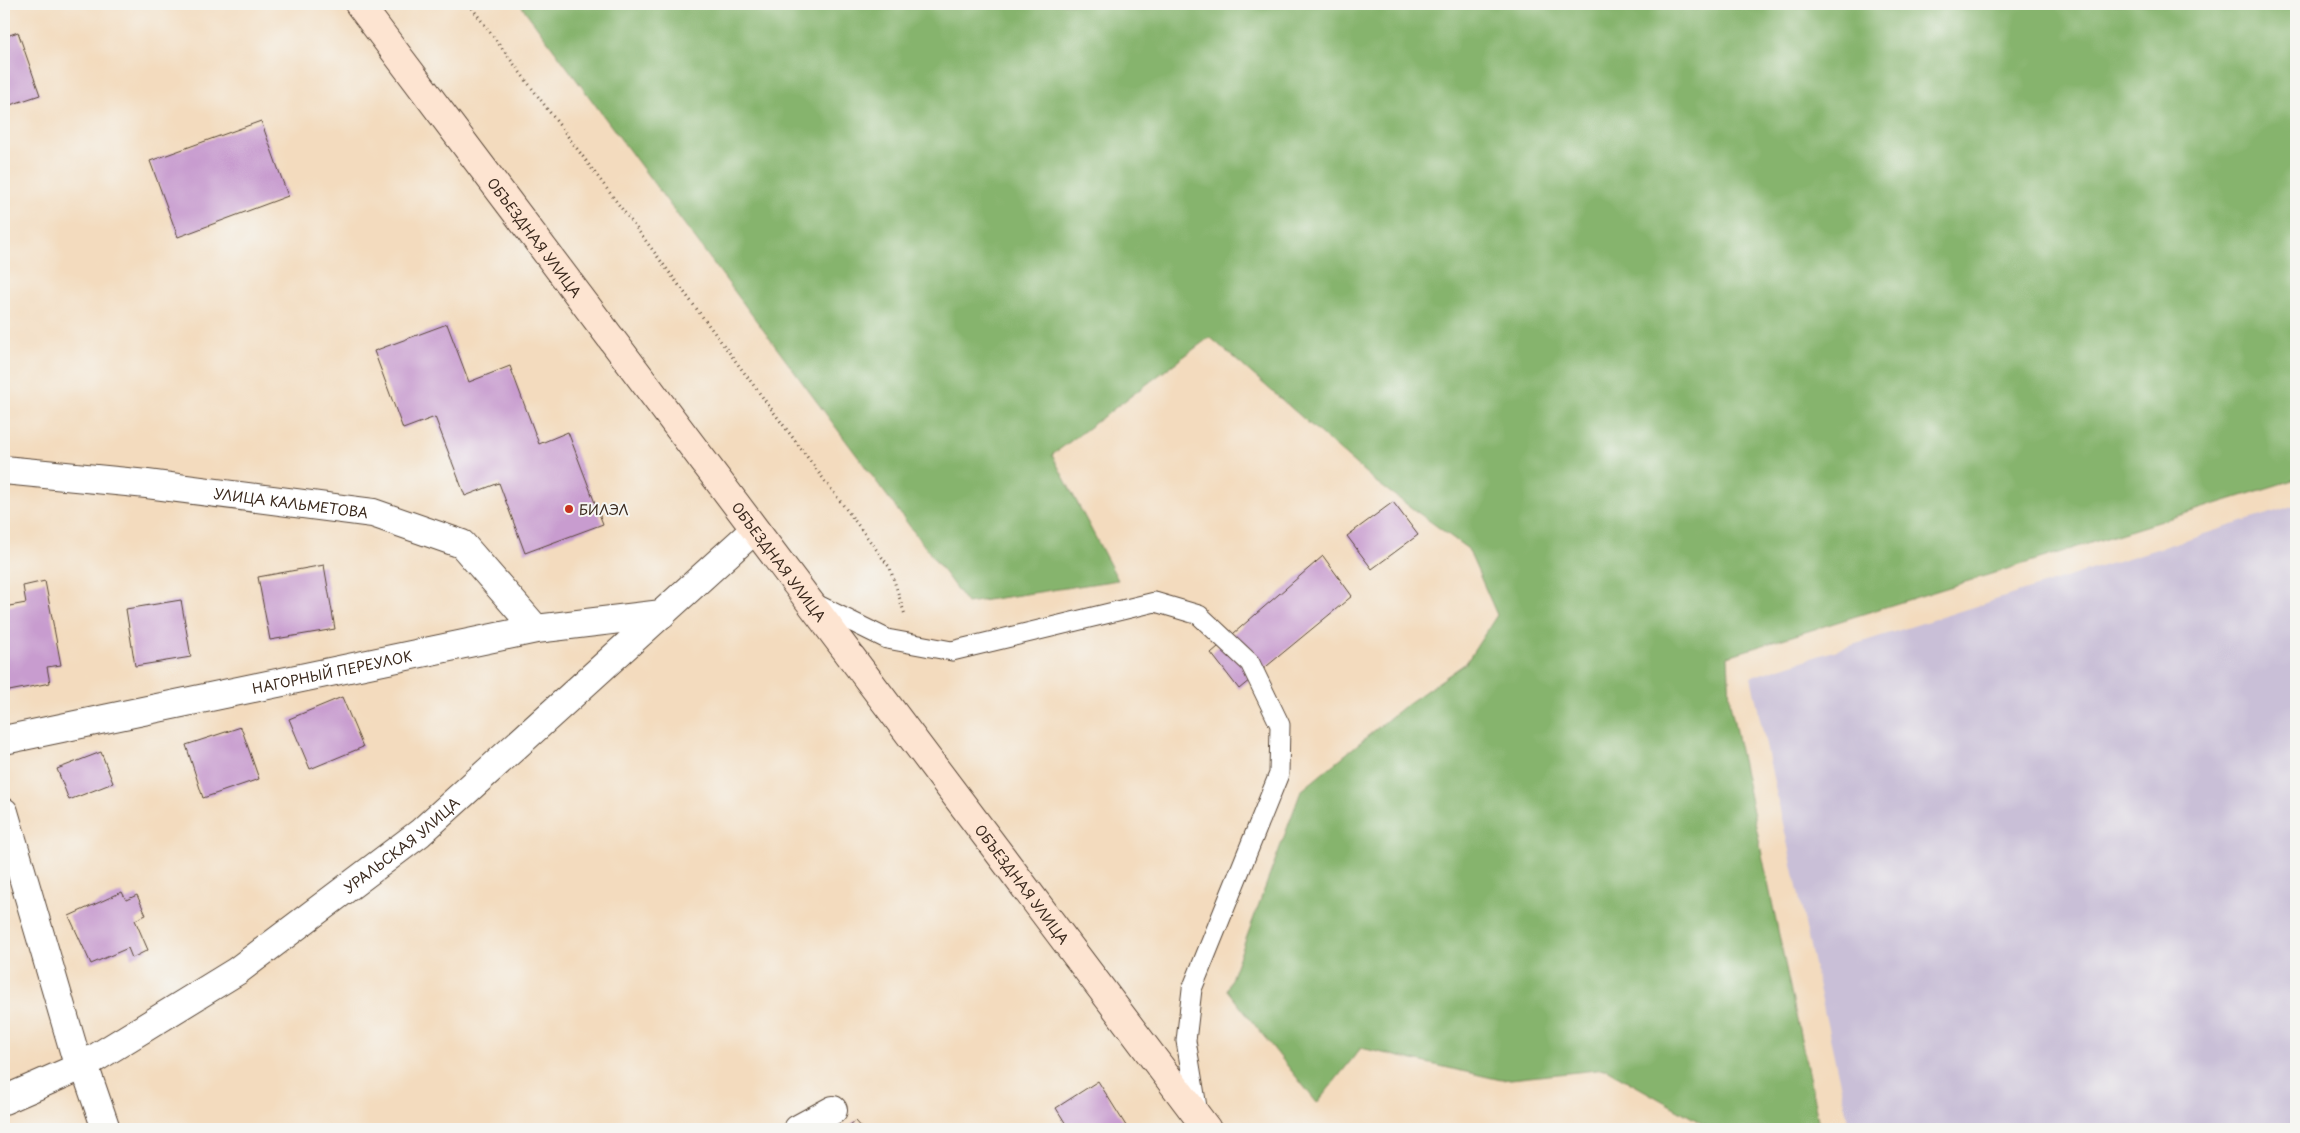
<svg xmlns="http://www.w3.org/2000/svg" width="2300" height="1133" viewBox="0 0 2300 1133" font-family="'Playpen Sans',sans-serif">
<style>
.industrial{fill:#c9bfd7}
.forest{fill:#86b46d;stroke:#606f46}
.building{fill:#c89ccf}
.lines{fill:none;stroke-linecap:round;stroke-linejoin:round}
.service-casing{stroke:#574536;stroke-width:21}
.pedestrian-casing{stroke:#574536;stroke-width:30}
.minor-casing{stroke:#574536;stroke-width:30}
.secondary-casing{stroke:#574536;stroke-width:30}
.path{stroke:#574536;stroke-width:3;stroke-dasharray:1 4;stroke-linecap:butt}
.service{stroke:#fff;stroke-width:19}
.pedestrian{stroke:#fff;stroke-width:28}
.minor{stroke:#fff;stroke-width:28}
.secondary{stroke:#fde4d1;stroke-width:28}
.poi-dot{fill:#c8321e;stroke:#f6f6f2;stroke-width:2}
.labels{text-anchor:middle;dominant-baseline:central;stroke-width:4;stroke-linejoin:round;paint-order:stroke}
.street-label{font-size:14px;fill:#3b2a1e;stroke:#f6f6f2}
.poi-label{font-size:14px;fill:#3b2a1e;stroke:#f6f6f2;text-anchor:start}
</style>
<rect width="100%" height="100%" fill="#f6f6f2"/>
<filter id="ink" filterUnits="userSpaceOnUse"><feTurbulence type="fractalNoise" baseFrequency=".02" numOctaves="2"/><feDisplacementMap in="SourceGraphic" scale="10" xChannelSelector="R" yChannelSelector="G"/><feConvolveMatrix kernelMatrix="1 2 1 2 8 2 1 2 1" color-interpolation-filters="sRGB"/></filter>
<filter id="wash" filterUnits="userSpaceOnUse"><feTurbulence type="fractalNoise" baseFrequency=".0096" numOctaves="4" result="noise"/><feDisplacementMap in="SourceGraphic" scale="20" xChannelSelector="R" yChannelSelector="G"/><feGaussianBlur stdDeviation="1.12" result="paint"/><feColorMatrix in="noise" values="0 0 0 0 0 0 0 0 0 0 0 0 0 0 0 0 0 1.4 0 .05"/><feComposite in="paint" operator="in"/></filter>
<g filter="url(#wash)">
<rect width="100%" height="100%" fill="#f3dbbe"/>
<path class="industrial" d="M2296,505V1129H1850L1751,677Z"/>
<path class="forest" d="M520,4H2296V479L1728,656L1730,703L1820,1129H1712L1606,1069L1501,1080L1361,1048L1317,1103L1227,990L1301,791L1403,707L1466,663L1497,615L1468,549L1376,482L1210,337L1052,455L1118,580L967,603Z"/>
<g id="blocks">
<path class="building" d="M18,32L40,95L4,107V37Z
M261,121L288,196L178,237L150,161Z
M447,324L469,382L510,366L539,444L568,432L603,524L525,553L499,483L465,496L435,417L403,429L374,351Z
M1393,502L1418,535L1372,569L1347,536Z
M1323,556L1352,596L1239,689L1211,653Z
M324,565L335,629L270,640L258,577Z
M45,581L61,665L47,667L50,683L4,692V607L26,603L23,586Z
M181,600L191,657L135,666L126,609Z
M342,697L363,747L310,769L289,719Z
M241,727L259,779L203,798L186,745Z
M101,752L113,783L69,800L57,769Z
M122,892L126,900L137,895L146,915L135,920L148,950L132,958L128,948L91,964L69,916Z
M1098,1081L1128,1129H1069L1056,1108Z
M855,1121L862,1129H845Z"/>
</g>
</g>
<g filter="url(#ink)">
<use href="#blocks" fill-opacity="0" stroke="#574536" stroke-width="1"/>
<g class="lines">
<defs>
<path id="service" d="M814,603L887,639L952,651L1155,602L1199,615L1250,663L1280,725L1279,774L1192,989L1186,1041L1198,1113"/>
<path id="pedestrian" d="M4,812L79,1068"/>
<g id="minor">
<path id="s1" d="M4,470L147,484L373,513L462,544L536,629"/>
<path id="s2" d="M4,740L536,629L662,614"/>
<path d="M84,1065L106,1129"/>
<path id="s3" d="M4,1100L84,1065L237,971L420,833L754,530"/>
<path d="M798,1129L833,1110"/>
</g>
<g id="secondary">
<path id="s4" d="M359,4L1207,1129"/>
</g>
</defs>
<use href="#service" class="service-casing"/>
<use href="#pedestrian" class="pedestrian-casing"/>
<use href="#minor" class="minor-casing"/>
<use href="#secondary" class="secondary-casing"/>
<path class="path" d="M469,4L890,568L905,615"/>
<use href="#service" class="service"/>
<use href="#pedestrian" class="pedestrian"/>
<use href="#minor" class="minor"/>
<use href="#secondary" class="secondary"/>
</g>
</g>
<circle class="poi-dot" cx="569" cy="509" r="5"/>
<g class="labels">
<g class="street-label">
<text stroke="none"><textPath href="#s4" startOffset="292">ОБЪЕЗДНАЯ УЛИЦА</textPath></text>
<text stroke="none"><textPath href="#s1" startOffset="289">УЛИЦА КАЛЬМЕТОВА</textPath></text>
<text stroke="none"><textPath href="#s4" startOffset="698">ОБЪЕЗДНАЯ УЛИЦА</textPath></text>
<text stroke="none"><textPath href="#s2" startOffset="335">НАГОРНЫЙ ПЕРЕУЛОК</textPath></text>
<text stroke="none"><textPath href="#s3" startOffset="474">УРАЛЬСКАЯ УЛИЦА</textPath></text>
<text stroke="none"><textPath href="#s4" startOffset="1102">ОБЪЕЗДНАЯ УЛИЦА</textPath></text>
</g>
<g class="poi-label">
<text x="579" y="509">БИЛЭЛ</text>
</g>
</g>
<rect width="2300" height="1133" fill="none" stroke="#f6f6f2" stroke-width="20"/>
</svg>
